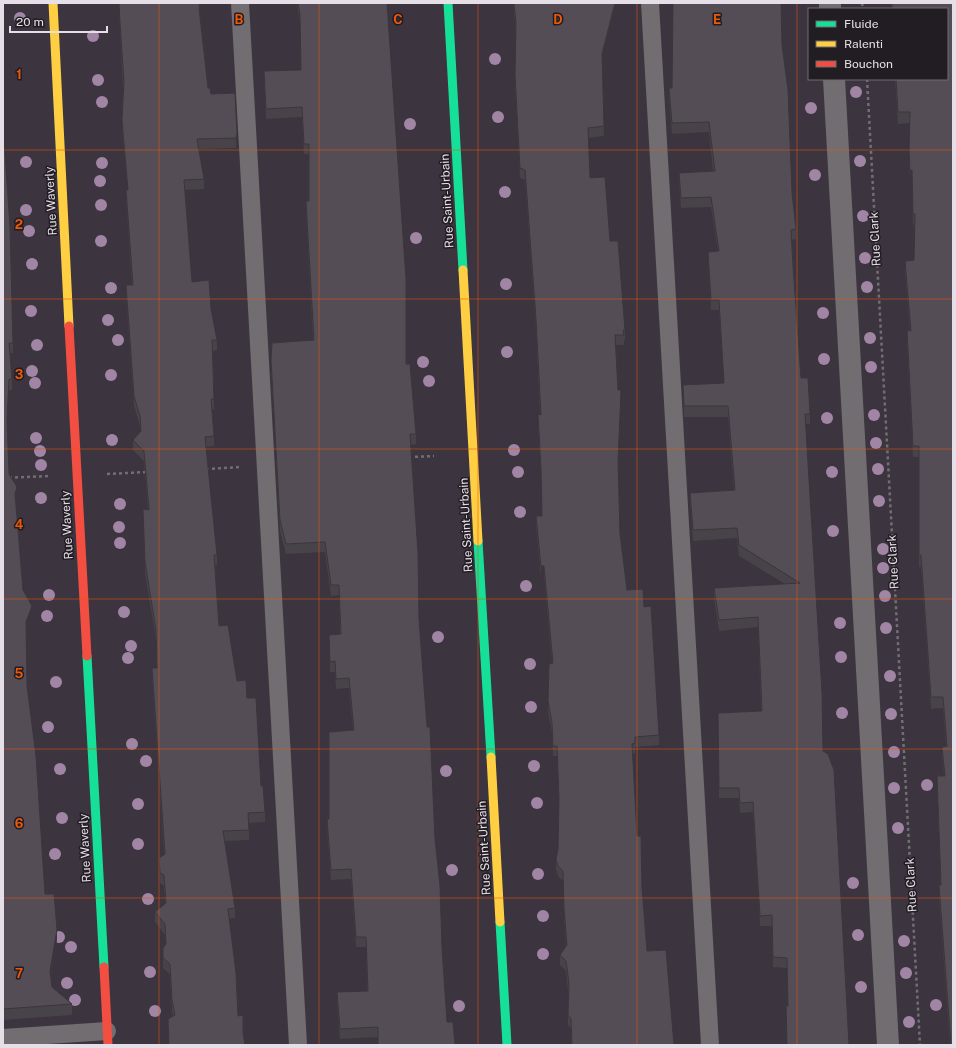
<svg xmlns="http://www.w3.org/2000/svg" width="956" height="1048" viewBox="0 0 956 1048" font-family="'Public Sans',sans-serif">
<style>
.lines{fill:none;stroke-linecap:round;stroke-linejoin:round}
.path{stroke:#726f74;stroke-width:2.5;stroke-dasharray:3 3;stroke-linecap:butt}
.lane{stroke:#716d71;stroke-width:18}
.street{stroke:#716d71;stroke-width:22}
.fast{stroke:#16e098;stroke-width:9}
.slow{stroke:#ffcf43;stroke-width:9}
.jam{stroke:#f24e42;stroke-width:9}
.tree{fill:#a086a4}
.wall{fill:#484249}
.shaded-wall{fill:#3b363c}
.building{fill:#544d55;stroke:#3b363c}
.grid{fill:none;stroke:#e8590c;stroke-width:1;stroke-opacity:0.55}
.labels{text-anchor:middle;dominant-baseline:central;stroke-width:3;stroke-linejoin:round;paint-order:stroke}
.street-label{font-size:12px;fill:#e7dfe8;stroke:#221c23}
.grid-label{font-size:13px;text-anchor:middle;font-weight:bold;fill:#e8590c;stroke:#221c23;stroke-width:3;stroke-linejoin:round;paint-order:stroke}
</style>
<rect width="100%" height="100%" fill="#3c343e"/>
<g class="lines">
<path class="path" d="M862,3L863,9
M867,79L920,1045
M409,457L434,456
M206,469L241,467
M107,474L147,472
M3,478L48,476"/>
<path class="lane" d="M240,3L298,1045
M650,3L710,1045
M3,1038L107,1031"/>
<path class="street" d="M830,3V9
M834,79L888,1045"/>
<path class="fast" d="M448,3L463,270
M478,541L491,757
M87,656L104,967
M500,922L507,1045"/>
<path class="slow" d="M53,3L69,326
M463,270L478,541
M491,757L500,922"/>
<path class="jam" d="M69,326L87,656
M104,967L108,1045"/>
</g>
<g class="tree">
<circle cx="20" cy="18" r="6"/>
<circle cx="93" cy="36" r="6"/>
<circle cx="495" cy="59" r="6"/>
<circle cx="98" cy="80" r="6"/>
<circle cx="856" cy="92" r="6"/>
<circle cx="102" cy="102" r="6"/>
<circle cx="811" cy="108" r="6"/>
<circle cx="498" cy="117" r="6"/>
<circle cx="410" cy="124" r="6"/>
<circle cx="860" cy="161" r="6"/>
<circle cx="26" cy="162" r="6"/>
<circle cx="102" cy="163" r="6"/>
<circle cx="815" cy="175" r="6"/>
<circle cx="100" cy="181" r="6"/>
<circle cx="505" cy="192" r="6"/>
<circle cx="101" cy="205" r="6"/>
<circle cx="26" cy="210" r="6"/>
<circle cx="863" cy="216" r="6"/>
<circle cx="29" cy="231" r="6"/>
<circle cx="416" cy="238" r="6"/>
<circle cx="101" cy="241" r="6"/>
<circle cx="865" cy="258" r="6"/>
<circle cx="32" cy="264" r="6"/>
<circle cx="506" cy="284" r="6"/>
<circle cx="867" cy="287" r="6"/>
<circle cx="111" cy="288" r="6"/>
<circle cx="31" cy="311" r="6"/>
<circle cx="823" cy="313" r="6"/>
<circle cx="108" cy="320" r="6"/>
<circle cx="870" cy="338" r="6"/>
<circle cx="118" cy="340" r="6"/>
<circle cx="37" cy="345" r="6"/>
<circle cx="507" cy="352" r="6"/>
<circle cx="824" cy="359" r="6"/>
<circle cx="423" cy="362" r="6"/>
<circle cx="871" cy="367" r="6"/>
<circle cx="32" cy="371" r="6"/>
<circle cx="111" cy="375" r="6"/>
<circle cx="429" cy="381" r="6"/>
<circle cx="35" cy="383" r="6"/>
<circle cx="874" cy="415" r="6"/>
<circle cx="827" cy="418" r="6"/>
<circle cx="36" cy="438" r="6"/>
<circle cx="112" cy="440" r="6"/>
<circle cx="876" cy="443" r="6"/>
<circle cx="514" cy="450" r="6"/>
<circle cx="40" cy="451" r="6"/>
<circle cx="41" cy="465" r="6"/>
<circle cx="878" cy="469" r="6"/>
<circle cx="518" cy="472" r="6"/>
<circle cx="832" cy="472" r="6"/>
<circle cx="41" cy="498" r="6"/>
<circle cx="879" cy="501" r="6"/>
<circle cx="120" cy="504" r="6"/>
<circle cx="520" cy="512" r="6"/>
<circle cx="119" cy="527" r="6"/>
<circle cx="833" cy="531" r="6"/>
<circle cx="120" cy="543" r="6"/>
<circle cx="883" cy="549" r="6"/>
<circle cx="883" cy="568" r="6"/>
<circle cx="526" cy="586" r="6"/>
<circle cx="49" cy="595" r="6"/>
<circle cx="885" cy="596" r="6"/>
<circle cx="124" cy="612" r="6"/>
<circle cx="47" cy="616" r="6"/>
<circle cx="840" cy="623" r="6"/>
<circle cx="886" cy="628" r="6"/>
<circle cx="438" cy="637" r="6"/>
<circle cx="131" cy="646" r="6"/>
<circle cx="841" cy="657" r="6"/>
<circle cx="128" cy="658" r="6"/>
<circle cx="530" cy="664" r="6"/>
<circle cx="890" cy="676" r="6"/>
<circle cx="56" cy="682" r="6"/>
<circle cx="531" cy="707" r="6"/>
<circle cx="842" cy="713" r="6"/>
<circle cx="891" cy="714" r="6"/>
<circle cx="48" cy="727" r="6"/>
<circle cx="132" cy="744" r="6"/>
<circle cx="894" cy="752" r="6"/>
<circle cx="146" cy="761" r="6"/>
<circle cx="534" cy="766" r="6"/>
<circle cx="60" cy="769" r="6"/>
<circle cx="446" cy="771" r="6"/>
<circle cx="927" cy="785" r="6"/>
<circle cx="894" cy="788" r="6"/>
<circle cx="537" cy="803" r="6"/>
<circle cx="138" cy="804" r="6"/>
<circle cx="62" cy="818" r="6"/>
<circle cx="898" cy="828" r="6"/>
<circle cx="138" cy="844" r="6"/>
<circle cx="55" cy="854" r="6"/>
<circle cx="452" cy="870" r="6"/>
<circle cx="538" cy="874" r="6"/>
<circle cx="853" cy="883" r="6"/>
<circle cx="148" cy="899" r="6"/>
<circle cx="543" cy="916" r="6"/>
<circle cx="858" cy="935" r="6"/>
<circle cx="59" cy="937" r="6"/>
<circle cx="904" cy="941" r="6"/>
<circle cx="71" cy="947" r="6"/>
<circle cx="543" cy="954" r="6"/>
<circle cx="150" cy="972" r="6"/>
<circle cx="906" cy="973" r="6"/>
<circle cx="67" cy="983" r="6"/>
<circle cx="861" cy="987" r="6"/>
<circle cx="75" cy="1000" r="6"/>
<circle cx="936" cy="1005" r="6"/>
<circle cx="459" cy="1006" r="6"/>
<circle cx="155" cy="1011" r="6"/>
<circle cx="909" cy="1022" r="6"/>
</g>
<path class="wall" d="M119,3H200V12L208,88L211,94L235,93L237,143L236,148L199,149L204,179V189L185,190L192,282L211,309L217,340V350L213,351L214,410L212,409L214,436V446L206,447L217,555V565H215L219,626L237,681L247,698L265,812V822L249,823V840L225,841L235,908V918L229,919L238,1016L243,1033L245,1045H169L168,1019L173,1016L172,1011L170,974L163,968V948L166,945L165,935L155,922V912L165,904L164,886L160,883L159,858L164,855L152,678V668H157L156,640L145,573L143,509L148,510L144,461L133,450V440L141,432L140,426L134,406L126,295V285H132L126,200V190H128L122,130L123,88L120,33Z
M297,3H387L406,364L416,434V444L411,445L419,619L447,1022L455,1045H378V1037L340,1039L337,1003V992L367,991L366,947H356L351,879L331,880L327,829V819H329L353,730L349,688L336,689L335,672H330L329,635L340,634L339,595L331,596L325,552L286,554L280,531L271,370V360L313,340L306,211V201H309V154H304L302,117L266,119L264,82V71L301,70L300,25Z
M513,3H617L602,63L604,136L588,138L590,178L610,241L625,330V340H624V345H616L618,390L621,400L618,467L620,534L627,590L644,607L659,735V745L635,747V753L632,754L637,836L642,888L647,951L674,1045H572L571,1029L568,1025V991L566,971L560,965V955L566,946L564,918L563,881L558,876L556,869V859L558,849L559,805L557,756H553L552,733L548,712L549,664L552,663L544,576L541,577L536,526V516H542L541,478L538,424V414L540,415L536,329L525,180L520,178L515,85L516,32Z
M891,3H953V1045H950L939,897V885H941L937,787V776H944L942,758V747L946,746L943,708L931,709L921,567H919V457H913L907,342V330L910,331L905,272V261L914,260L915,225H913L912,182H910L909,161L910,123L898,124L895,79H947V9H892Z
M782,45L792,193L796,229V239L792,240L801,378L810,414V424H805L788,1006L787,968L773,967L772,926H760L753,812L740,813L739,798H719L718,713L761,711L758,627L719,631L714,598V588L785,584L739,556L737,538L693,541L690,503V493L734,490L728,417H684L683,385L724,383L719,310H711L708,262V252L718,251L711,207L681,208L679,183V173L713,171L709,132L672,134L669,98V88H672Z
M3,124L13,343V353H10L12,379V390H9L7,426L9,474L17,497L16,502L23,590L32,616L26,632L27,686L45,894L57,939L51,976L52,987L72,1004V1015L3,1020Z"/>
<path class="shaded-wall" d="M615,3H617V4L602,65V54Z
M237,133V143L236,148V138Z
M912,170V182H910V171Z
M9,379V390L7,431V420Z
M621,390V400L618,471V461Z
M17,487V497L15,505V494Z
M541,566H544V576L541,577Z
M32,606V616L26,632V622Z
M57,929V939L50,981V971Z"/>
<path class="building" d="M119,3H200L199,8L208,88H210L211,94L235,93L237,133L236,138L197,139L204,179L184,180L192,282L209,280L211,309L217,340H212L214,399H211L214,436L205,437L217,555H214L219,626L228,625L237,681L246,680L247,698H256L261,786H263L265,812L248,813L249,830L223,831L235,908L228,909L236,973L238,1016L243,1015V1033L245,1045H169L168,1019L175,1015L172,1000L170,964L163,958V948L166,944L165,924L155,912L166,903L164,875L160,873L159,858L165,854L152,668H157L156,630L145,562L143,509L149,510L144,451L133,440L141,431L140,416L134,396L126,285H133L126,190H128L122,120L124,81L120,23Z
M298,3H387L406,279V364H410L416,434H410L418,553L419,619L427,727H430L435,839L440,886L442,948L447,1022H453L455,1045H378V1027L340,1029L337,992L368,991L366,937H356L351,869L331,870L327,819H329V732L354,730L349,678L336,679L335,661L330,662L329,635L341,634L339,585H331L325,542L286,544L280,520L271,360L272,343L314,340L306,201H309V144H304L302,107L266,109L264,71L301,70L300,15Z
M514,3H615L602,54L604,126L588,128L590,178L605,177L610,241H618L625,330H623L624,335H615L618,390H621L618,461L620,534L627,590L643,589L644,607L651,606L659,735L635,737V743L632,744L637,836H641L642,888L647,951L666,950L674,1045H572L571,1019L568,1015L569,983L566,961L560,955L567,945L564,908L563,871L558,866L556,859L558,849L559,798L557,746H553L552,723L548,701L549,664L553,663L544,566H541L536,516H542L541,468L538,414L541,415L536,319L525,170L520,168L515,75L516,23Z
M673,3H781L782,45L788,90L792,193L796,229L791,230L793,267L801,378H808L810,414H805L822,692L823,751L828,754L834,770L849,1045H787L786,1006H788L787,958L773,957L772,915L760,916L753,802L740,803L739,788H719L718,713L762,711L758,617L719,620L714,588L800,583L739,545L737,528L693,530L690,493L735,490L728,406H684L683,385L724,383L719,300H711L708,252L719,251L711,197L681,198L679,173L715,171L709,122L672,123L669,88H672Z
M892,3H953V1045H951L939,885H941L937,776H945L942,747L947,746L943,697H931L921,555H919V446H913L907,330L911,331L905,261L914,260L915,214H913L912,170L910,171L909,150L910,112H898L896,79H947V9H892Z
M3,124L10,227L13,343H9L12,379H9L7,420L9,474L17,487L15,494L23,590L32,606L26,622L27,686L36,756L45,894H54L57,929L50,971L52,987L72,1004L3,1009Z"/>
<path class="grid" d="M159,3V1045M319,3V1045M478,3V1045M637,3V1045M797,3V1045M3,150H953M3,299H953M3,449H953M3,599H953M3,749H953M3,898H953"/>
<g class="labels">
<g class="street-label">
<text transform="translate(51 201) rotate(-93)">Rue Waverly</text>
<text transform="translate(447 201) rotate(-93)">Rue Saint-Urbain</text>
<text transform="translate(875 239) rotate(-93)">Rue Clark</text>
<text transform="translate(67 525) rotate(-93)">Rue Waverly</text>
<text transform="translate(466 525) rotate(-93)">Rue Saint-Urbain</text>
<text transform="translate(893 562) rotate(-93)">Rue Clark</text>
<text transform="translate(85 848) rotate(-93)">Rue Waverly</text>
<text transform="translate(484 848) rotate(-93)">Rue Saint-Urbain</text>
<text transform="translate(911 885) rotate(-93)">Rue Clark</text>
</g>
</g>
<g class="grid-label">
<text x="239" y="24">B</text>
<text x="398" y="24">C</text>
<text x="558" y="24">D</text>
<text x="717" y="24">E</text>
<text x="19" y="79">1</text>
<text x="19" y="229">2</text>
<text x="19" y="379">3</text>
<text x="19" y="529">4</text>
<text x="19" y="678">5</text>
<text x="19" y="828">6</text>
<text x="19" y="978">7</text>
</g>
<rect width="956" height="1048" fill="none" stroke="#e7dfe8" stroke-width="8"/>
<rect x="808" y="8" width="140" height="72" fill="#221c23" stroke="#716a72"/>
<rect x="816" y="21" width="20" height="6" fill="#16e098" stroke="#716a72"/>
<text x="844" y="28" font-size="12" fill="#e7dfe8">Fluide</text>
<rect x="816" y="41" width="20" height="6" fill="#ffcf43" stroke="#716a72"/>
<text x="844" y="48" font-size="12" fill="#e7dfe8">Ralenti</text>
<rect x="816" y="61" width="20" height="6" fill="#f24e42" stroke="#716a72"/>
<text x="844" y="68" font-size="12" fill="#e7dfe8">Bouchon</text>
<path d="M10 26v6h97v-6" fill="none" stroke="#e7dfe8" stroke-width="2"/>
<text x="16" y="26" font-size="12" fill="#e7dfe8" stroke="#221c23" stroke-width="3" paint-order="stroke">20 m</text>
</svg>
